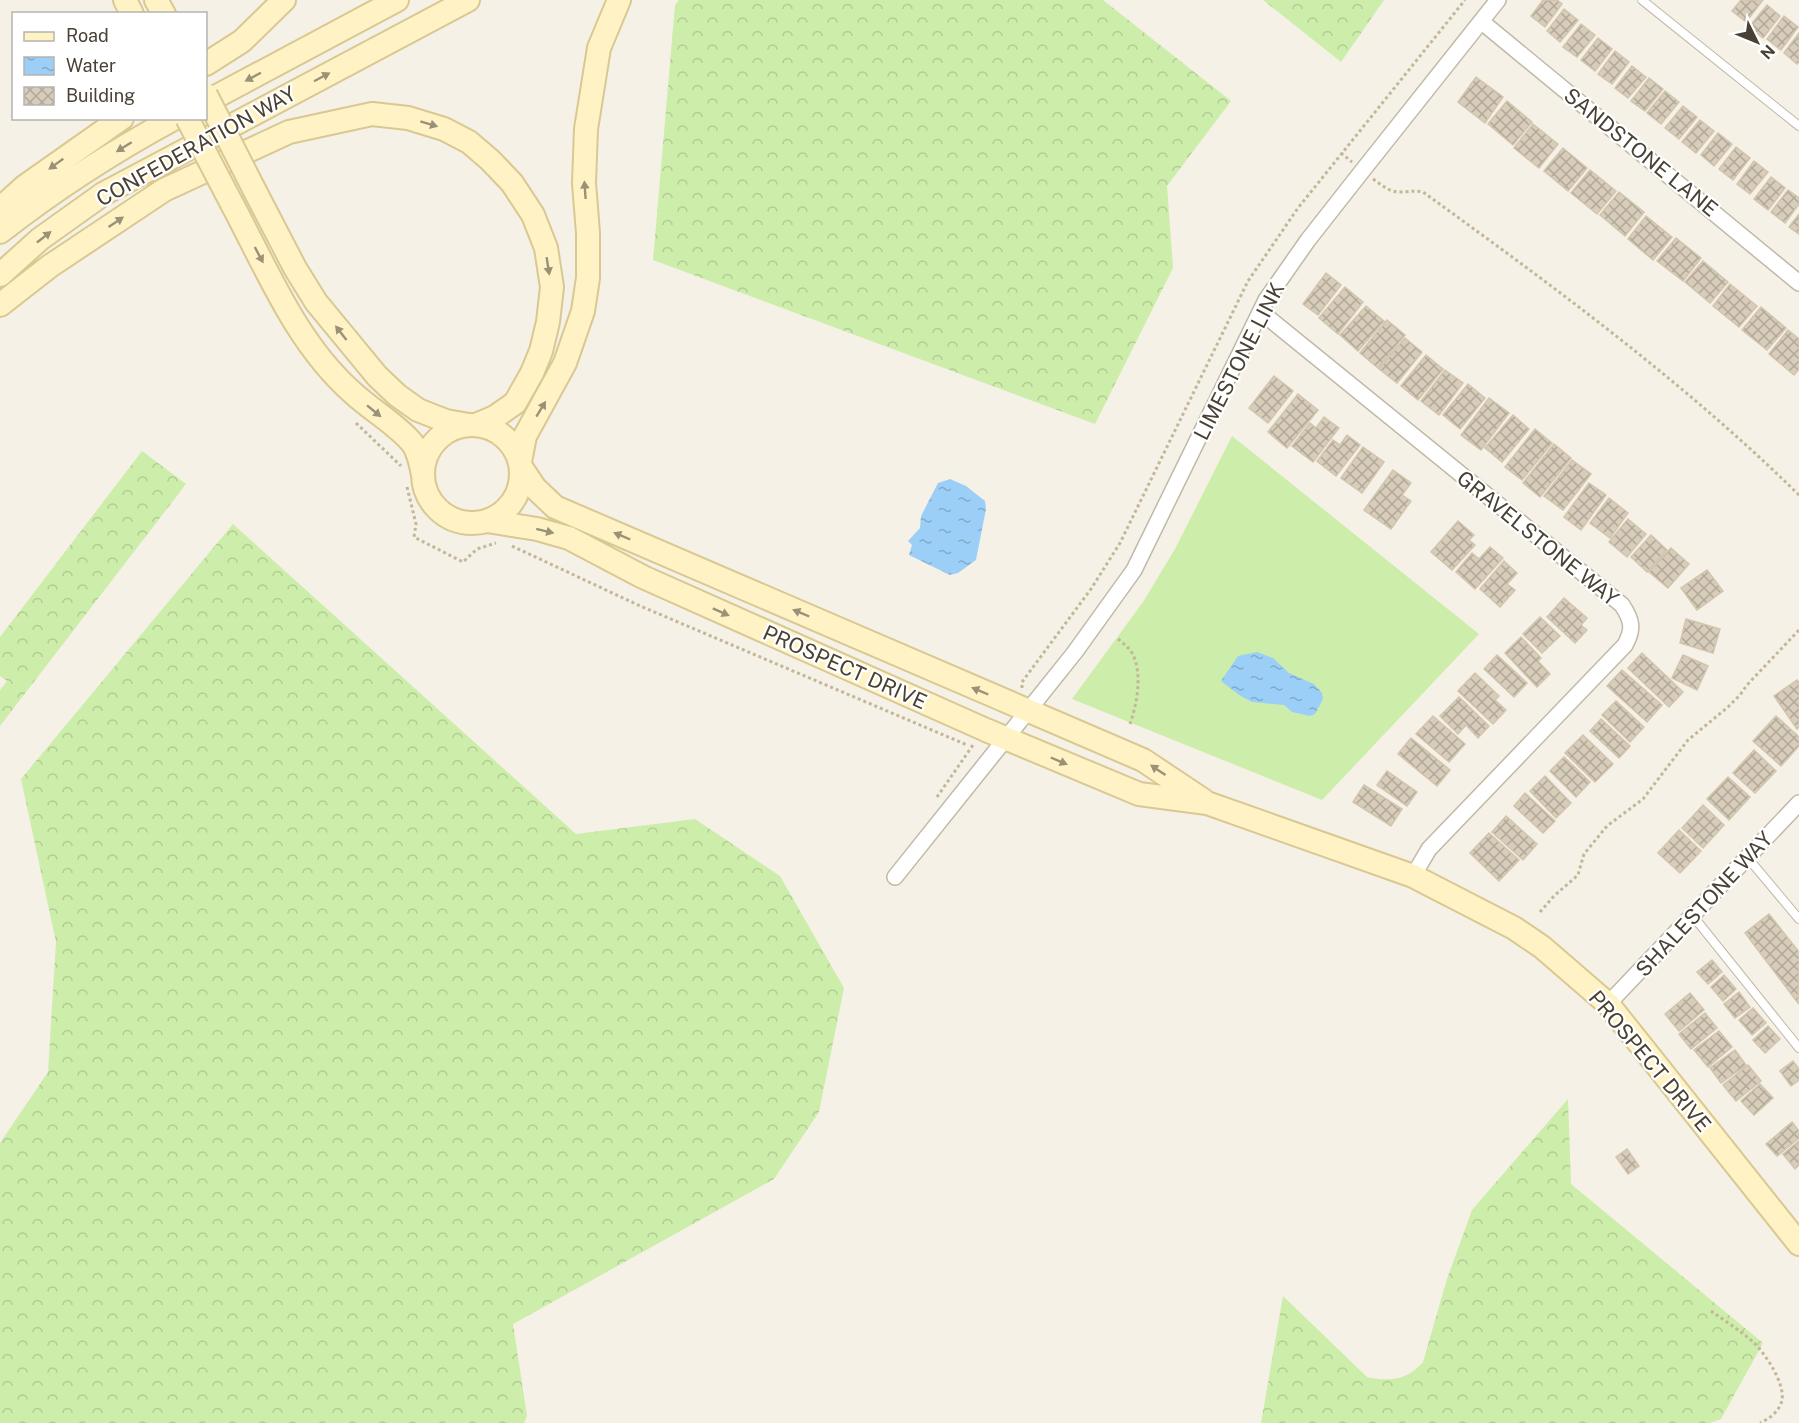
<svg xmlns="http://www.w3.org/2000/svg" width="1799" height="1423" viewBox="0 0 1799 1423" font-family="'Public Sans',sans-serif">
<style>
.grass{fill:#cdedaa}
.forest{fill:url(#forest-crowns)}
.water{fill:url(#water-ripples)}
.building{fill:url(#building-cross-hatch);stroke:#d3c5ad;stroke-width:1.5}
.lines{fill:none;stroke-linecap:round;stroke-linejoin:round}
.lane-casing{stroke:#c1b9a7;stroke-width:10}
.street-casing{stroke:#c1b9a7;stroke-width:18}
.secondary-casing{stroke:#d9c891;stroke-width:26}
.path{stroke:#c4b697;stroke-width:3;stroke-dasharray:3 3;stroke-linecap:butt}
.lane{stroke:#fff;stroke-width:8}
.street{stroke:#fff;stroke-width:15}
.secondary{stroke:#fff3c6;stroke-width:22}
.secondary-bridge-casing{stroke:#d9c891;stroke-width:26;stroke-linecap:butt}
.secondary-bridge{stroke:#fff3c6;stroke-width:22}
.oneway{fill:#9a9176}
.labels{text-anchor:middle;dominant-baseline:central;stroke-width:4.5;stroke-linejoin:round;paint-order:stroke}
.street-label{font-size:21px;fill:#484134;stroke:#fff}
</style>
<defs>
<pattern id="forest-crowns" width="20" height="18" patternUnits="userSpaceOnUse" patternTransform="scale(1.5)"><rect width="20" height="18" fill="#cdedaa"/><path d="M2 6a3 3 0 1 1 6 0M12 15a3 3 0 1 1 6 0" fill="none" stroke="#b2cc93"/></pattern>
<pattern id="water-ripples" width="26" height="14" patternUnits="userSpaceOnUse" patternTransform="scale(1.5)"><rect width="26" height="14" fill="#9ccff7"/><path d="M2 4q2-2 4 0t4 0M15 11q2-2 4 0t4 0" fill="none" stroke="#81aac9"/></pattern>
<pattern id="building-cross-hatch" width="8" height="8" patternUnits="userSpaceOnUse" patternTransform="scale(1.5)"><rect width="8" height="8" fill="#d7cdba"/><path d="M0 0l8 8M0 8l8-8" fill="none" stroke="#b0a898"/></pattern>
</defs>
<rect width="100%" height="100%" fill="#f5f1e6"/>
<path class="grass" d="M1232,436L1479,634L1322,800L1072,699L1143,602L1175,549Z"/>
<path class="forest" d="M679,0H1103L1231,101L1167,186L1173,268L1095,424L653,260L675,5Z
M1263,0H1384L1341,62Z
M142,451L186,484L0,726V690L7,681L0,676V637Z
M233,524L576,834L695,819L780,876L844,988L819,1112L774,1179L513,1324L527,1416L524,1423H0V1143L48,1072L56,942L21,779Z
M1568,1099L1571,1184L1763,1343L1721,1419L1710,1423H1261L1283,1296L1367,1377C1389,1382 1408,1380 1423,1362L1447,1279L1472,1210Z"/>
<path class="water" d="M950,479L966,486L985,501L986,509L976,560L958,573L950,575L909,555L912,545L908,541L920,528L921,516L938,483Z
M1257,652L1273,658L1289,673L1314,684L1322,693L1323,699L1315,714L1310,716L1292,712L1284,705L1252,702L1239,695L1221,681L1238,656Z"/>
<path class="building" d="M1543,0H1557L1562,4L1545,27L1531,16Z
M1741,0H1763L1746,22L1732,11Z
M1767,5L1780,16L1763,38L1749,27Z
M1564,9L1578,20L1560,42L1547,31Z
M1784,16L1798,27L1781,50L1767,39Z
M1581,24L1595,35L1577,57L1563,47Z
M1799,33V62L1797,64L1784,53Z
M1598,38L1612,49L1595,71L1581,60Z
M1615,51L1629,62L1612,84L1598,74Z
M1632,66L1646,77L1628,98L1615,88Z
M1476,77L1503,97L1485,123L1458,102Z
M1649,78L1663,89L1645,111L1631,101Z
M1665,91L1679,102L1661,124L1647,113Z
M1507,101L1532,122L1513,145L1488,124Z
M1683,106L1697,117L1679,139L1665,128Z
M1700,120L1714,131L1696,153L1682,142Z
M1533,124L1558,144L1539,168L1514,148Z
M1718,133L1732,144L1714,166L1701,155Z
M1736,147L1750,158L1733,180L1719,169Z
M1563,148L1587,168L1568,191L1544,171Z
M1754,161L1768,172L1750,194L1737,184Z
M1590,170L1616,191L1597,214L1571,193Z
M1771,177L1785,188L1768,210L1754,199Z
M1788,190L1799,198V204L1785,223L1771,212Z
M1619,192L1644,212L1625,236L1600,215Z
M1799,214V234L1789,227Z
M1646,216L1672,237L1653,260L1628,239Z
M1676,238L1701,258L1683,281L1657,261Z
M1703,261L1728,282L1710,303L1685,282Z
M1326,273L1341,285L1318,315L1303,304Z
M1730,284L1757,306L1739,327L1713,306Z
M1345,287L1363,302L1338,334L1319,318Z
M1366,306L1384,321L1358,351L1340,335Z
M1761,307L1786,328L1767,350L1742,330Z
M1387,320L1405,335L1378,368L1360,353Z
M1788,330L1799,339V369L1794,375L1769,354Z
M1405,338L1422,352L1397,383L1379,369Z
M1426,355L1443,369L1418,400L1401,386Z
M1445,370L1463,383L1439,415L1421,401Z
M1274,376L1293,391L1268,423L1249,408Z
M1468,384L1485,398L1460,429L1443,415Z
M1298,394L1318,410L1287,448L1268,432Z
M1489,398L1509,413L1481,450L1461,435Z
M1513,415L1529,429L1502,462L1485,448Z
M1324,417L1339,428L1313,462L1292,446L1310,423L1316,428Z
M1535,429L1552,443L1522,480L1505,467Z
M1347,435L1360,445L1336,476L1317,461L1333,440L1340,445Z
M1554,444L1571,458L1540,497L1523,483Z
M1363,447L1384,462L1362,493L1341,478Z
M1572,460L1591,474L1563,510L1544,496Z
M1393,470L1411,483L1402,495L1411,501L1391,529L1364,510Z
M1589,483L1606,495L1581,530L1564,517Z
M1609,498L1628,513L1610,538L1590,523Z
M1628,519L1646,534L1627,557L1609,542Z
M1458,521L1474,535L1469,540L1475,545L1452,570L1431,552Z
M1651,535L1667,550L1647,572L1631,557Z
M1490,547L1503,558L1475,589L1456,572L1472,553L1479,559Z
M1671,548L1689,564L1668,588L1649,572Z
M1504,561L1517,573L1507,584L1515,590L1500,607L1480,589Z
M1707,570L1723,591L1697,610L1681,588Z
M1564,598L1587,618L1581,625L1587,630L1575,643L1547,617Z
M1540,617L1560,636L1542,653L1523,634Z
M1686,619L1720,629L1713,653L1680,643Z
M1521,637L1541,658L1538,661L1550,674L1537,687L1505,653Z
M1642,653L1683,692L1669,707L1628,668Z
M1497,655L1527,683L1514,697L1484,669Z
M1683,655L1708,666L1697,690L1672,678Z
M1622,670L1662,705L1647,722L1607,686Z
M1475,673L1499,696L1495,700L1506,710L1493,724L1458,691Z
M1797,680L1799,683V727L1797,729L1774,696Z
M1459,697L1489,726L1478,738L1466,725L1458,734L1440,716Z
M1616,701L1644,727L1630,742L1602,715Z
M1433,716L1465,744L1449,762L1416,734Z
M1776,716L1799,737V746L1781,766L1753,741Z
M1601,719L1630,746L1619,758L1590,731Z
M1583,735L1613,764L1595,782L1565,753Z
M1411,738L1450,770L1437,786L1398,754Z
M1754,750L1776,771L1755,793L1733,773Z
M1564,757L1590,782L1576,797L1550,771Z
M1387,771L1417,792L1407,806L1377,785Z
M1545,776L1571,803L1556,818L1530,791Z
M1728,777L1750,797L1729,820L1707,799Z
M1364,785L1402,809L1391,826L1353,802Z
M1525,793L1555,821L1543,833L1514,806Z
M1703,805L1724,825L1703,848L1682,828Z
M1506,816L1537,844L1523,860L1492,832Z
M1679,830L1701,851L1680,873L1658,853Z
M1489,833L1519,860L1499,881L1470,853Z
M1769,914L1799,952L1798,1003L1745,933Z
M1712,960L1722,972L1708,984L1697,972Z
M1724,975L1736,989L1723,1001L1711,987Z
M1739,992L1750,1007L1735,1018L1724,1004Z
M1690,993L1704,1010L1679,1031L1665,1014Z
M1753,1008L1766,1023L1752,1035L1739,1020Z
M1705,1013L1717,1028L1691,1049L1679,1034Z
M1768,1026L1780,1039L1765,1053L1753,1040Z
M1719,1031L1732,1047L1708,1067L1694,1050Z
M1735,1050L1746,1065L1721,1083L1710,1068Z
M1793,1061L1799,1069V1080L1791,1086L1780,1071Z
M1748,1065L1761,1081L1736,1101L1723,1085Z
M1760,1084L1773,1098L1754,1115L1741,1101Z
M1792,1122L1799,1131V1138L1777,1156L1766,1144Z
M1799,1141V1165L1795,1169L1783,1154Z
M1627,1149L1639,1166L1628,1174L1616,1157Z"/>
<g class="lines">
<defs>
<path id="lane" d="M1642,0L1799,126
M1747,857L1799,919
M1693,916L1799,1048"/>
<path id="street" d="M1482,22L1799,283
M1261,312L1622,605C1632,620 1634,629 1625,645L1429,849L1413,876
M895,877L1075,652L1134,570L1266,300L1308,240L1363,170L1498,0
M1608,1004L1799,803"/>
<path id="secondary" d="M125,0L132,14
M156,0L164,14
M206,64L242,41L284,0
M206,102L397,0
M256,193L295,268L316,302L377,376L397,395L418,410L446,421L469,425
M232,204C267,269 296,343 353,393C371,410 398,425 413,444C419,453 421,464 423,475
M0,209L24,187L122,118
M0,232C55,189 114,151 175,118
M0,275L40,239L103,194L468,0
M0,305L50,266L164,190L289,132L372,114L408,118L444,129L469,142L490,160L512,183L533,215L546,248L552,287L548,322L541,351L532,373L515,403L495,417L476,425
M423 474a49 49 0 1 1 98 0a49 49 0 1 1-98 0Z
M520,462L525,436L565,363L583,311L588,278V233L584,183L586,129L599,48L619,0
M521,467L535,488L555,507L1143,760L1203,800
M487,521L537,529L569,538L643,577L986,730L1139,794L1207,803L1413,876L1514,928L1542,947L1608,1004L1799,1244"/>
</defs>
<use href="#lane" class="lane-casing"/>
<use href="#street" class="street-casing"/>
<use href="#secondary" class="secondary-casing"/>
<path class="path" d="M1341,153L1352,162
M1373,179C1382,185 1390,193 1402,192C1409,192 1415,190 1423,192C1553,286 1684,382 1799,495
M356,423L401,466
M407,487L416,524L414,537L463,562L477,549L496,543
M512,546L638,605L967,745
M1118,639C1123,643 1128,647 1132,653C1143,673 1137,704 1130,724
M1022,688V682L1091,589L1120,543L1248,281L1298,208L1465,0
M937,797L973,745
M1540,912L1554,896L1578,875L1584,854L1607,826L1643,799L1688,740L1728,707L1740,695L1747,685L1799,630
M1711,1311C1725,1321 1741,1331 1753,1342C1765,1353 1785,1383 1782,1400C1780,1411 1769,1419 1760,1423"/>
<use href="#lane" class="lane"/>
<use href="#street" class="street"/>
<use href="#secondary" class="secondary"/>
<defs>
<path id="secondary-bridge" d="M206,95L256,193
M187,118L232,204"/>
</defs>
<use href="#secondary-bridge" class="secondary-bridge-casing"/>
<use href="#secondary-bridge" class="secondary-bridge"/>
</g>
<defs><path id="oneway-solid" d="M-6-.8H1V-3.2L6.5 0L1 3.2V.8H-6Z" transform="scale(1.5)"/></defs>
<g class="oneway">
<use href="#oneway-solid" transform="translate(253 77) rotate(152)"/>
<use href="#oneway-solid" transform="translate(322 77) rotate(-28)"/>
<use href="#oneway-solid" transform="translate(429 124) rotate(17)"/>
<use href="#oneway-solid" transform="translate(124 147) rotate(148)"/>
<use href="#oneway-solid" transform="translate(56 164) rotate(144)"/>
<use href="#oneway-solid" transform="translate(585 190) rotate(-94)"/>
<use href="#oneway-solid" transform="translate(116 222) rotate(-34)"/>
<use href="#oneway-solid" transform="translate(44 237) rotate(-38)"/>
<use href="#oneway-solid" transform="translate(259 255) rotate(62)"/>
<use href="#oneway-solid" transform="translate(548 266) rotate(81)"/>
<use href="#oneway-solid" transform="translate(341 333) rotate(-128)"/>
<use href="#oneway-solid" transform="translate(541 409) rotate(-59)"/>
<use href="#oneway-solid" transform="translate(374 411) rotate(39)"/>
<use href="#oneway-solid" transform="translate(545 531) rotate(14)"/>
<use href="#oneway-solid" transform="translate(622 536) rotate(-157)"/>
<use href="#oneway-solid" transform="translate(721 612) rotate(24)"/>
<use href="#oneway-solid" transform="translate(801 613) rotate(-157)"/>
<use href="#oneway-solid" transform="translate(980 691) rotate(-157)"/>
<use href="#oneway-solid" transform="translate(1059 761) rotate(23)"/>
<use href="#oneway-solid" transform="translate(1158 770) rotate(-146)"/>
</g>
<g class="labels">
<g class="street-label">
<text transform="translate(196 146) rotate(-29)">CONFEDERATION WAY</text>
<text transform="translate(1641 152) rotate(39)">SANDSTONE LANE</text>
<text transform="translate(1239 361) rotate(-63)">LIMESTONE LINK</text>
<text transform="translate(1538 538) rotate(39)">GRAVELSTONE WAY</text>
<text transform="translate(845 667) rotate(24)">PROSPECT DRIVE</text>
<text transform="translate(1704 904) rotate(-47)">SHALESTONE WAY</text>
<text transform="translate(1650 1061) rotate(50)">PROSPECT DRIVE</text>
</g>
</g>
<rect x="12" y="12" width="195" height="108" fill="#ffffff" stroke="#b6b3ae" stroke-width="1.5"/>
<rect x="24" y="32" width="30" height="9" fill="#fff3c6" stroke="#b6b3ae" stroke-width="1.5"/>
<text x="66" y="42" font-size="18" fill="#484134">Road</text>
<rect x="24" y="57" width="30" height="18" fill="url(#water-ripples)" stroke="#b6b3ae" stroke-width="1.5"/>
<text x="66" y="72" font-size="18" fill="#484134">Water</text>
<rect x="24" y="87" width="30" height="18" fill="url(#building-cross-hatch)" stroke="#b6b3ae" stroke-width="1.5"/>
<text x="66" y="102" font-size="18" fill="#484134">Building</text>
<g transform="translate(1757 42) rotate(133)" stroke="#ffffff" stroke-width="4.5" paint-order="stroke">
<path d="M0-4.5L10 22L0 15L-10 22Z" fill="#484134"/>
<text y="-9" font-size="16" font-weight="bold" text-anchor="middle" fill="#484134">N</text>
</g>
</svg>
